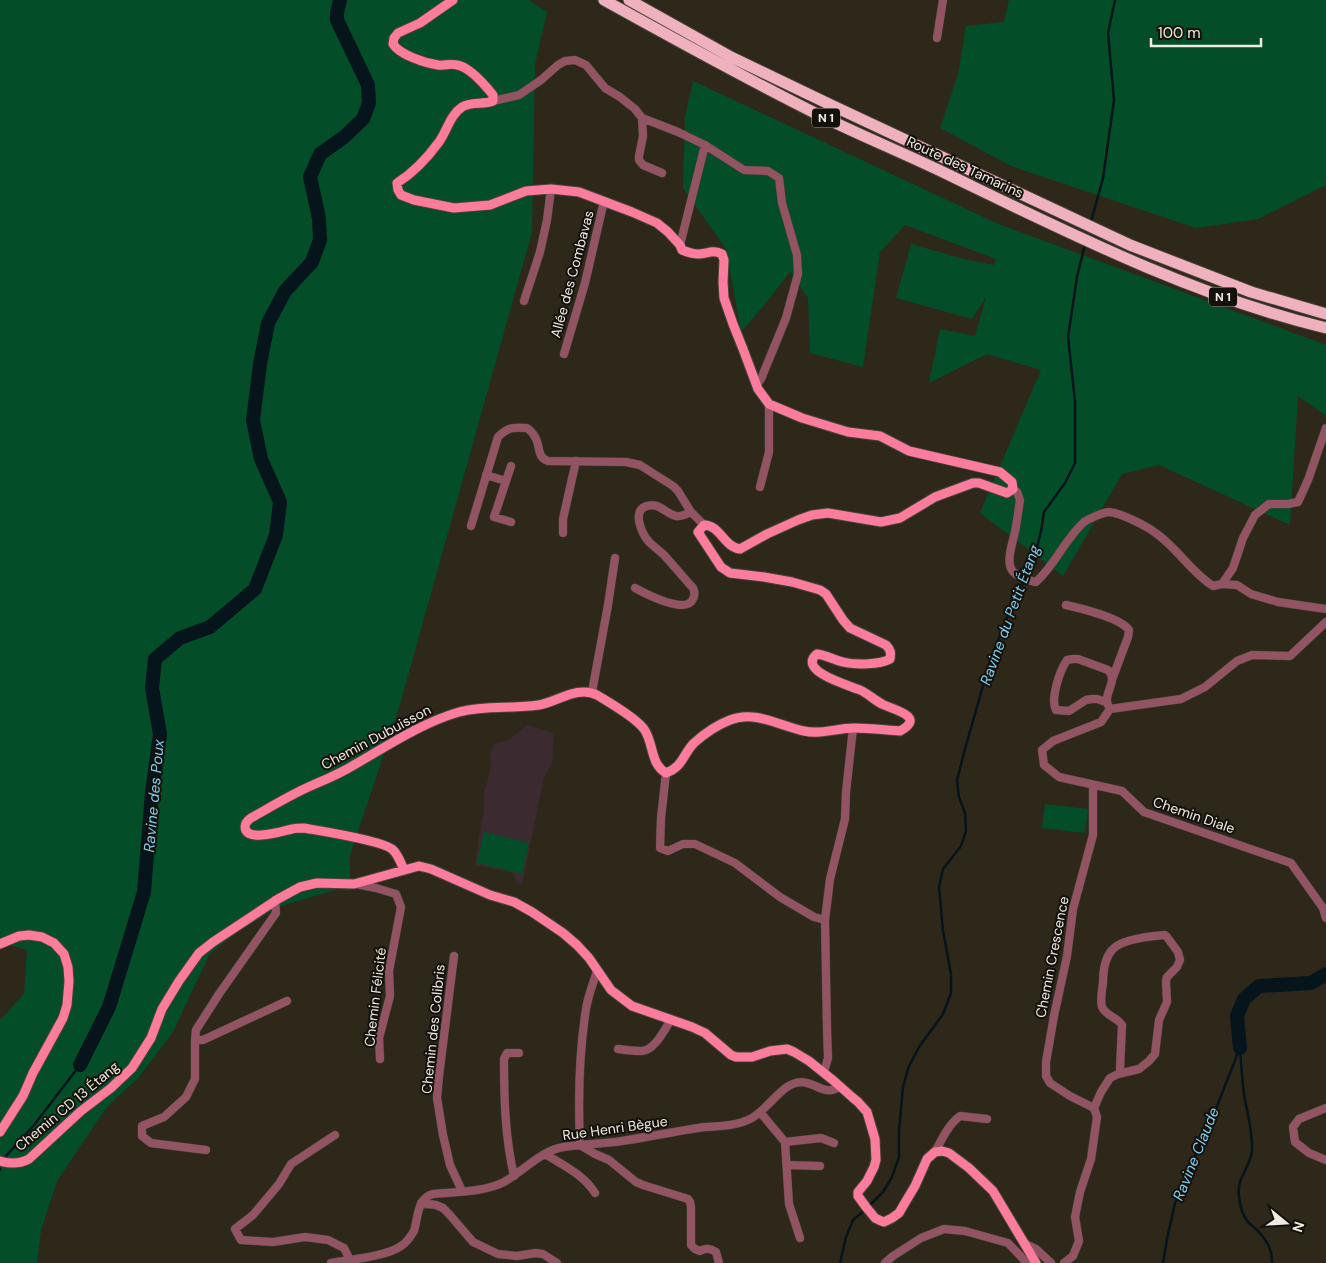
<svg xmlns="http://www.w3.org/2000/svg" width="1326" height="1263" viewBox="0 0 1326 1263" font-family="'DM Sans',sans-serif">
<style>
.education{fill:#3c2a31}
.green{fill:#034e29}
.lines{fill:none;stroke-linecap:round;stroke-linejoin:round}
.stream{stroke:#06141b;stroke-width:2.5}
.river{stroke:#06141b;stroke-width:14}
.minor-casing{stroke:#494337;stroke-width:9}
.major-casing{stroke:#494337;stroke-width:11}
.highway-casing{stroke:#494337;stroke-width:13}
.minor{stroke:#925463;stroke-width:8}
.major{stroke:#fb7c9d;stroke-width:9}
.highway{stroke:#f0b1be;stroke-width:11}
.labels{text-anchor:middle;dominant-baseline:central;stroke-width:4;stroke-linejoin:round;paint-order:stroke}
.shield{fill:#14110b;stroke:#adaaa2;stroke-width:1}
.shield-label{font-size:12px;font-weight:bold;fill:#efebe3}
.street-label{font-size:14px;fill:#efebe3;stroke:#14110b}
.water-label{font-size:15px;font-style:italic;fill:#7fcef3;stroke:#14110b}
</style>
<rect width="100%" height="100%" fill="#2e281b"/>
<path class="education" d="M527,725L554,733L552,764L544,777L522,885L516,883L514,873L475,865L481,826L484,811V793L491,768L490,755L494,744L509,740Z"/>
<path class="green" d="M0,0H529L547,12L535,64L532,232L397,715L350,855V891L338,889L278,907L233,935L209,955L173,1032L138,1078L106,1108L57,1181L41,1230L37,1263H0V1020L24,994L27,950L0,942Z
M1009,0H1326V185L1258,219L1196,228L1011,166L940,128L958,74L966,26L1004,22Z
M693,81L996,223L1326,345V416L1298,396L1290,525L1159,465L1122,474L1063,576L980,513L1041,370L987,354L929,383L940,329L975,336L986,297L972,319L896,298L911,244L964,259L994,265L996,259L905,225L880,252L863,367L810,353L808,298L790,272L765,304L741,332L726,249L683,188L685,121H684Z
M1045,804L1088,809L1085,833L1042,828Z
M484,832L529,843L522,874L477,863Z"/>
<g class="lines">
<path class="stream" d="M1091,222L1103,178L1114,100L1108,33L1115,0
M1240,1048C1241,1063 1242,1079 1244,1094C1247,1113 1253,1131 1252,1151C1250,1168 1236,1178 1239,1197C1240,1206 1243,1216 1248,1222C1251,1225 1254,1227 1257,1230C1266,1239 1273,1250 1272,1263
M6,1156L34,1125L80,1065
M0,1170V1169
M869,1206L883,1192L892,1177L899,1157V1130L903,1087L909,1066L919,1047L943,1014L951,993V974L943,931L939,887L943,869L961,846L966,831L965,813L959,797L957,780L965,749L990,661L1015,597L1022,585L1035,556L1041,531L1044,512L1065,483L1075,463V401L1068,337L1077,277L1085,244
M840,1263L846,1237L853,1220L865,1210
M1163,1263L1167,1239L1175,1203L1183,1187L1189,1169L1212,1119L1239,1050"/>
<path class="river" d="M1240,1048L1237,1016L1244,999L1259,986L1311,983L1326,974
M80,1065L109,1007L144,892L152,792L160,734L152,688L155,659L180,638L210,627L255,589L276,535L280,502L261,459L253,420L260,364L268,323L285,291L312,262L320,240L319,218L310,177L320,154L344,137L363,119L369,103L368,85L337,20V13L340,0"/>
<defs>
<path id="minor" d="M937,38L943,0
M493,101L519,95L541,80L558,65L565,61L575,60L586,65L605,88L620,97L635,109L642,118L678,132L705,145L744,170L768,171L779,178L782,203L797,255L798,274L786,318L761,379L756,385
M642,118L643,136L639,156V160L643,165L662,173
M680,245L705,145
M524,301L540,252L547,220L551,189
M564,354L585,283L604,201
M511,466L494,517L511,522
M486,475L506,481
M760,487L769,452V404
M1013,489L1017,492L1020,500C1018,512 1017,524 1014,536C1007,563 1004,576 1036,582C1055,565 1065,539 1084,522C1088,519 1104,512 1109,512C1121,513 1147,526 1157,534C1178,549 1191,572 1213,586L1222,584L1237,585L1251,594L1278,602L1326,609
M471,526L498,437C508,427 513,427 527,428C530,430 533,433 535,437C541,446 536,457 548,461L626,462L640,465L673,486L678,491L691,512L704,525
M563,533V519L576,461
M1222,584L1233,568L1243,538L1255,515L1269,504H1288L1298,502L1308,480L1326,428
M635,588C646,594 686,615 693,599C695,595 695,592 693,588C683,577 674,566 664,555C660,551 654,547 649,542C642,534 631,510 647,506C659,502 666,514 676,516C681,517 687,514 691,512
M1066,605C1080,608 1121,618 1129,630L1128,637L1113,677
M1326,622L1290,656L1252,655L1237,661L1205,687L1181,699L1110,709L1101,722L1053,741L1042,750L1044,765L1059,777L1122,791L1144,812L1291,863L1323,908L1326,918
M592,692L608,605L615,558
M1106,702L1097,699H1092L1086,700L1069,711L1056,710C1050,699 1060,670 1067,660L1073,659H1078L1108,670C1118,680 1106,690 1107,701C1107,703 1109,708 1110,709
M666,773L661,818L660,848L668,851L683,844H695L735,863L780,897L814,917L825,920L827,1029L828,1058L824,1072
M1093,785V835L1073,909L1067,956L1054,1016L1046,1062V1076L1050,1083L1070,1096L1094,1108
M356,884L376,888L396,894L401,907L389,971L390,996L379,1038L380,1059
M275,900L276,913L219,994L196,1030L195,1040H203L287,1001
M825,920L830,879L845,819L846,792L853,728
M454,956L439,1076L437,1098L443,1135L450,1165L462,1191
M597,971C593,984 588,996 586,1009C579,1053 578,1100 580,1145L595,1154L609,1160L636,1182L643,1185L688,1199L690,1202L691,1207V1245L695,1249L700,1251C706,1248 710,1248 716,1252L719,1263
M195,1040V1079L186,1097L164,1117L142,1126V1136L151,1143L206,1150
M618,1049C625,1050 634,1051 642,1051C655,1050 664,1030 671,1020
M1326,1108L1299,1119L1293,1127L1295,1142L1309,1153L1326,1160
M760,1112L785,1142L789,1204L800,1238
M335,1135L291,1164L279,1184L253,1215L235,1229L241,1240L273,1242L305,1237L328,1240L344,1248L350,1260
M785,1142L821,1138L834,1143
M935,1152C942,1139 948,1125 960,1116L987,1119
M545,1154C563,1165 584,1175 595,1193
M787,1165L820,1166
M514,1176C505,1137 504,1098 504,1059L507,1053H519
M421,1203L436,1205L443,1208L449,1214L473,1242L498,1254L517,1256L535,1253L543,1254L557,1263
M1024,1243L1036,1249L1051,1263
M331,1263C349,1260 388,1256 401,1246C406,1243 411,1236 414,1231C418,1218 417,1198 433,1194C455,1192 485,1192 504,1182C522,1172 539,1153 559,1148C566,1146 574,1146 581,1145C592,1144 604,1143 615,1142C645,1138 675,1131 705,1127C720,1126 736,1126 750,1119C764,1112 774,1096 787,1087C810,1071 823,1101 840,1086
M885,1263L893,1256L921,1238L944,1229L965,1231L1008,1243L1027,1263
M1064,1263L1073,1256L1079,1241L1075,1217L1080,1192L1091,1159L1097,1117L1094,1108L1101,1092L1110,1078L1118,1074L1139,1069L1149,1061L1155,1054L1159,1020L1167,1002L1166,981L1167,977L1177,967L1180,960L1178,952L1167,937L1165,935C1152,936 1121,939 1112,950C1105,958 1103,973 1103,983C1102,990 1100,1000 1102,1007C1106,1016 1117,1017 1122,1025L1120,1069L1122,1073"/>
<path id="major" d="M404,870C401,863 398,854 392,849C380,840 321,831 304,828C299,828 296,828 292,829C283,831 246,843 245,827C245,823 248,820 251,818C267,809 282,800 298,792C314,784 331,778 347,769C383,749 418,724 459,712C485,705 512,709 539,705C557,702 578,685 597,695C610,703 635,717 644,729C654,743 650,764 666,773C683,767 683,754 694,743C704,734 717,725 730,720C755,710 780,726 804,731C821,735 837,728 854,728C869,728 885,730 900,731C926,717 895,710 884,705C875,701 869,694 860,690C851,686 796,671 817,654C826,655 834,660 843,662C855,665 879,665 890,659C891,653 891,650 886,645L850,628L843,620L826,594L820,590L792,582L764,577L730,573L721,567L698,532L704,525C720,525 724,547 740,549L767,534L798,520L812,515L828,513L881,522L900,518L935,497L973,483H979L1007,493L1013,489L1012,482L1000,472L909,451L880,436L848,432L802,418L769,404L758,389L743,349L733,324L724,298L723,282L724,260L722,254C713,249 707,254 698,254C692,254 687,252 682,250L680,245L668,232L657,223L632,212L579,192L551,189L526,191L490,205L454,208L414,200L401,195L398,190L397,183C413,173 428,157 439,142C447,131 450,115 462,107C471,101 483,105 493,101V95C485,85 470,67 457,65C451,63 444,66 438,65C425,63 400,55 393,44L394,38L398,33L420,23L453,0
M0,944L19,936L29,935L42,937L54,943L64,954L68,967L69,981L67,1005L63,1018L33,1073L23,1096L0,1132
M0,1161C10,1164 20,1164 29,1159L81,1111L111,1088L132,1068L151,1038L162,1009L179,981L199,953L213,942L278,899L300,887L317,883L354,884L419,866L431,869L490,895L514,902L532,912L563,933L577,945L589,958L611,990L632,1006L692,1027L705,1033L731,1055L736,1057H752L770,1051L787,1049L794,1052L809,1061L834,1081L852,1097L858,1102L867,1112L875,1139L876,1160L874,1167L867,1181L858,1192V1196L866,1207L875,1218L879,1220L884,1222L892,1218L899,1213L906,1201L915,1186L927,1159L935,1152L942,1151L949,1153L969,1168L993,1191L1036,1263"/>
<path id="highway" d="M604,0C676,40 748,80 823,117C864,137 908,155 949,175C1071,234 1194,296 1326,328
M629,0L731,57L831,105L1130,245L1251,292L1326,314"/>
</defs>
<use href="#minor" class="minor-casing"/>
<use href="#major" class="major-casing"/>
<use href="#highway" class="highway-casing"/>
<use href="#minor" class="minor"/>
<use href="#major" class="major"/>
<use href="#highway" class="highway"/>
</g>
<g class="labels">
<g class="shield">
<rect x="812" y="108.5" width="28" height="19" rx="4"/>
<rect x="1209" y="287.5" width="28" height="19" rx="4"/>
</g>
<g class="shield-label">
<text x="826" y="118">N 1</text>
<text x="1223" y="297">N 1</text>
</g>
<g class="street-label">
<text transform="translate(965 167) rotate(25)">Route des Tamarins</text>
<text transform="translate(572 274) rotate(-75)">Allée des Combavas</text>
<text transform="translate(376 737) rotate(-28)">Chemin Dubuisson</text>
<text transform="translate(1194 815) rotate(19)">Chemin Diale</text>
<text transform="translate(1052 957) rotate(-79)">Chemin Crescence</text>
<text transform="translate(375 997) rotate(-83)">Chemin Félicité</text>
<text transform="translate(433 1029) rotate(-84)">Chemin des Colibris</text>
<text transform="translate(67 1106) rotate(-40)">Chemin CD 13 Étang</text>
<text transform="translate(615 1128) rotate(-8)">Rue Henri Bègue</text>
</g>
<g class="water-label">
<text transform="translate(1010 615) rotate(-70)">Ravine du Petit Étang</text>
<text transform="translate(154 796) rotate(-85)">Ravine des Poux</text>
<text transform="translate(1196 1154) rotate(-68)">Ravine Claude</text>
</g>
</g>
<g transform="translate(1286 1223) rotate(108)" stroke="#14110b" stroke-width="4" paint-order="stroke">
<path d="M0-4L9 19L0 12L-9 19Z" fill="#efebe3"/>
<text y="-8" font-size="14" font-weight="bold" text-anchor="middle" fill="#efebe3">N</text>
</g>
<path d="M1151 38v8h110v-8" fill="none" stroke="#efebe3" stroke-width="2.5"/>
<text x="1158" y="38" font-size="15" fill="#efebe3" stroke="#14110b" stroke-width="4" paint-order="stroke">100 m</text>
</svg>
